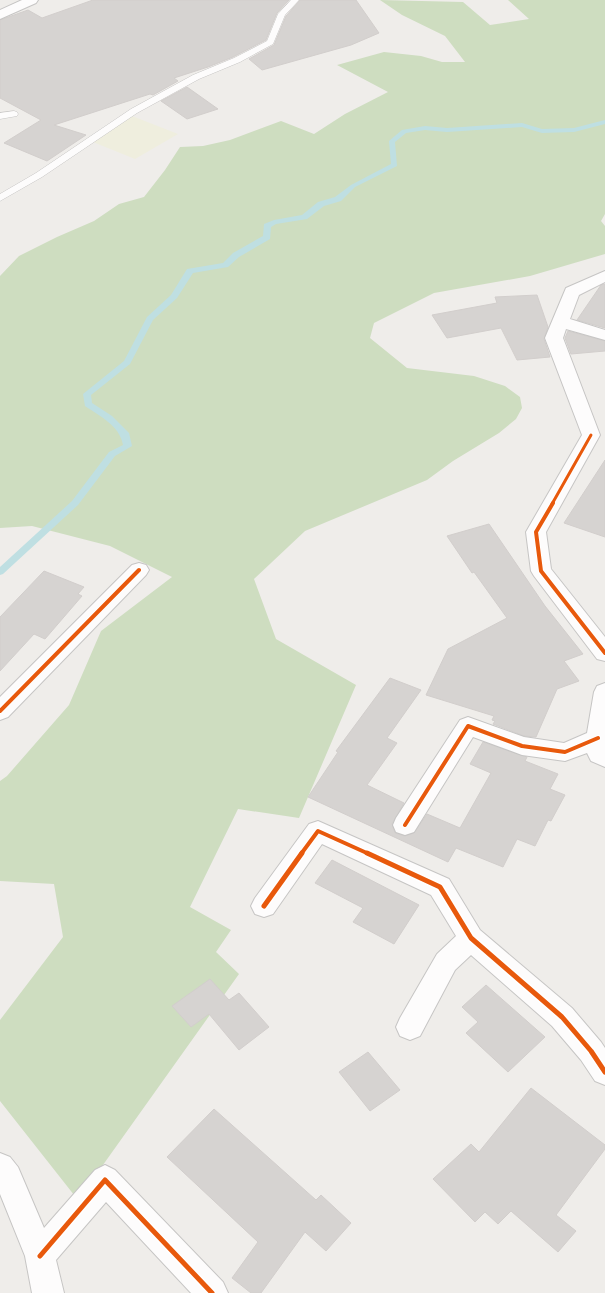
<svg xmlns="http://www.w3.org/2000/svg" width="605" height="1293" viewBox="0 0 605 1293" font-family="'PT Sans Narrow',sans-serif">
<style>
.farmland{fill:#efeede}
.forest{fill:#ceddc0}
.lines{fill:none;stroke-linecap:round;stroke-linejoin:round}
.stream{fill:#bfdfe2;fill-rule:evenodd}
.building{fill:#d6d3d1;stroke:#d2cecc}
.service-casing{stroke:#c6c5c4;stroke-width:1}
.minor-casing{stroke:#c6c5c4;stroke-width:2}
.service{fill:#fdfcfc;fill-rule:evenodd}
.minor{fill:#fdfcfc;fill-rule:evenodd}
.cycleway-far2-casing{stroke:#fff;stroke-width:5}
.cycleway-far1-casing{stroke:#fff;stroke-width:6}
.cycleway-casing{stroke:#fff;stroke-width:8}
.cycleway-far2{stroke:#e8590c;stroke-width:3}
.cycleway-far1{stroke:#e8590c;stroke-width:4}
.cycleway{stroke:#e8590c;stroke-width:5}
</style>
<rect width="100%" height="100%" fill="#efedea"/>
<path class="farmland" d="M132,116L178,134L135,159L93,142Z"/>
<path class="forest" d="M380,0L463,2L490,25L529,19L508,0H605V214L601,221L605,226V254L530,276L434,293L374,323L370,338L407,368L474,376L505,386L520,397L522,408L516,419L499,433L453,461L427,480L305,531L254,579L276,639L356,685L299,818L238,809L190,907L231,930L216,952L239,974L78,1200L0,1101V1020L63,937L54,884L0,881V781L7,776L69,705L101,631L172,577L110,546L32,526L0,528V276L19,256L57,237L94,221L119,204L144,197L165,170L180,147L203,146L230,140L281,121L314,134L345,114L388,92L337,65L384,52L421,56L442,62H465L445,36L402,15Z"/>
<g class="lines">
<path class="stream" d="M605,120V124L574,132L542,133L522,127L447,132L425,130L406,133L395,142L397,166L355,187L341,201L324,206L307,219L276,224L271,227L270,239L239,257L228,267L193,273L177,298L153,320L130,364L91,395L92,403L112,416L129,433L132,446L115,456L78,505L3,574L0,575V567L72,501L109,452L123,445C120,426 100,416 85,406L83,394L124,361L147,317L171,295L187,269L223,263L233,253L263,236L264,224L274,220L302,215L318,202L335,197L351,185L391,164L389,141L402,130L425,126L447,128L522,123L542,129L574,128Z"/>
</g>
<path class="building" d="M93,0H289L277,13L266,40L233,57L208,67L174,78L178,81L153,95L150,94L54,125L86,135L47,161L4,143L41,120L0,98V20L28,10L42,18Z
M300,0H356L379,33L351,45L262,70L249,59L274,45L286,16Z
M187,87L218,109L187,119L161,101Z
M605,284V328L577,320L601,285Z
M537,295L548,327L544,339L550,357L517,360L501,328L447,338L432,315L497,303L495,297Z
M568,331L605,341V351L571,354L565,338Z
M605,460V537L564,523Z
M489,524L545,606L583,654L564,661L579,681L557,689L536,737L524,736L493,724L495,721L492,720L494,716L426,695L448,649L507,618L474,572L472,573L447,536Z
M44,571L84,587L78,594L82,596L45,639L34,634L0,671V617Z
M390,678L421,690L387,738L397,743L367,785L404,803L392,824L395,833L405,836L414,833L427,814L460,828L491,773L470,764L483,742L527,757L525,761L558,774L550,789L565,795L551,821L548,820L535,846L517,839L503,867L456,848L448,862L308,797L338,752L336,751Z
M332,860L419,905L394,944L353,922L363,908L315,883Z
M210,979L229,1000L239,993L269,1027L239,1050L209,1014L191,1027L172,1006Z
M486,985L545,1037L508,1072L466,1033L478,1022L462,1007Z
M368,1052L400,1090L370,1111L339,1072Z
M531,1088L605,1145V1149L556,1215L576,1231L558,1252L511,1211L498,1224L485,1212L475,1222L433,1179L471,1144L479,1152Z
M214,1109L316,1200L321,1195L351,1223L326,1251L305,1232L261,1293H251L232,1278L258,1242L167,1157Z"/>
<g class="lines">
<defs>
<path id="service" d="M291,0H299L285,15L273,44L240,62L199,79L137,113L42,177L0,201V194L36,173L131,109L193,75L234,58L267,41L278,14Z
M14,111L17,112L18,114L17,116L0,119V113Z"/>
<path id="minor" d="M22,0H38L36,3L0,19V10Z
M605,271V282L579,295L570,319L605,330V340L566,329L563,338L600,435L546,532L551,569L605,637V661L597,659L534,576L531,571L526,532L582,435L545,338L566,288Z
M139,563L146,565L149,570L146,575L8,717L0,720V697L132,565Z
M605,683V767L591,761L587,753L565,761L522,755L473,737L414,832L405,835L396,832L393,825L396,818L460,720L468,717L524,737L564,743L587,733L594,692L597,686Z
M318,821L449,879L480,930L572,1008L601,1042L605,1048V1085L595,1081L581,1060L552,1026L471,955L455,970L420,1036L410,1040L400,1036L396,1027L400,1018L437,954L456,936L431,895L322,844L273,914L264,917L255,914L251,906L255,898L309,824Z
M0,1153L10,1157L18,1167L44,1228L95,1170L105,1165L115,1170L223,1282L228,1293H191L106,1202L56,1260L64,1293H32L25,1256L0,1194Z"/>
</defs>
<use href="#service" class="service-casing"/>
<use href="#minor" class="minor-casing"/>
<use href="#service" class="service"/>
<use href="#minor" class="minor"/>
<defs>
<path id="cycleway-far2" d="M552,504L591,435"/>
<path id="cycleway-far1" d="M553,503L536,532L541,571L605,653
M0,711L139,570
M405,825L468,726L522,746L565,752L598,738
M301,854L318,831L369,854"/>
<path id="cycleway" d="M367,853L440,887L471,938L562,1017L591,1051L605,1072
M264,906L302,853
M40,1256L105,1180L212,1293"/>
</defs>
<use href="#cycleway-far2" class="cycleway-far2-casing"/>
<use href="#cycleway-far1" class="cycleway-far1-casing"/>
<use href="#cycleway" class="cycleway-casing"/>
<use href="#cycleway-far2" class="cycleway-far2"/>
<use href="#cycleway-far1" class="cycleway-far1"/>
<use href="#cycleway" class="cycleway"/>
</g>
</svg>
